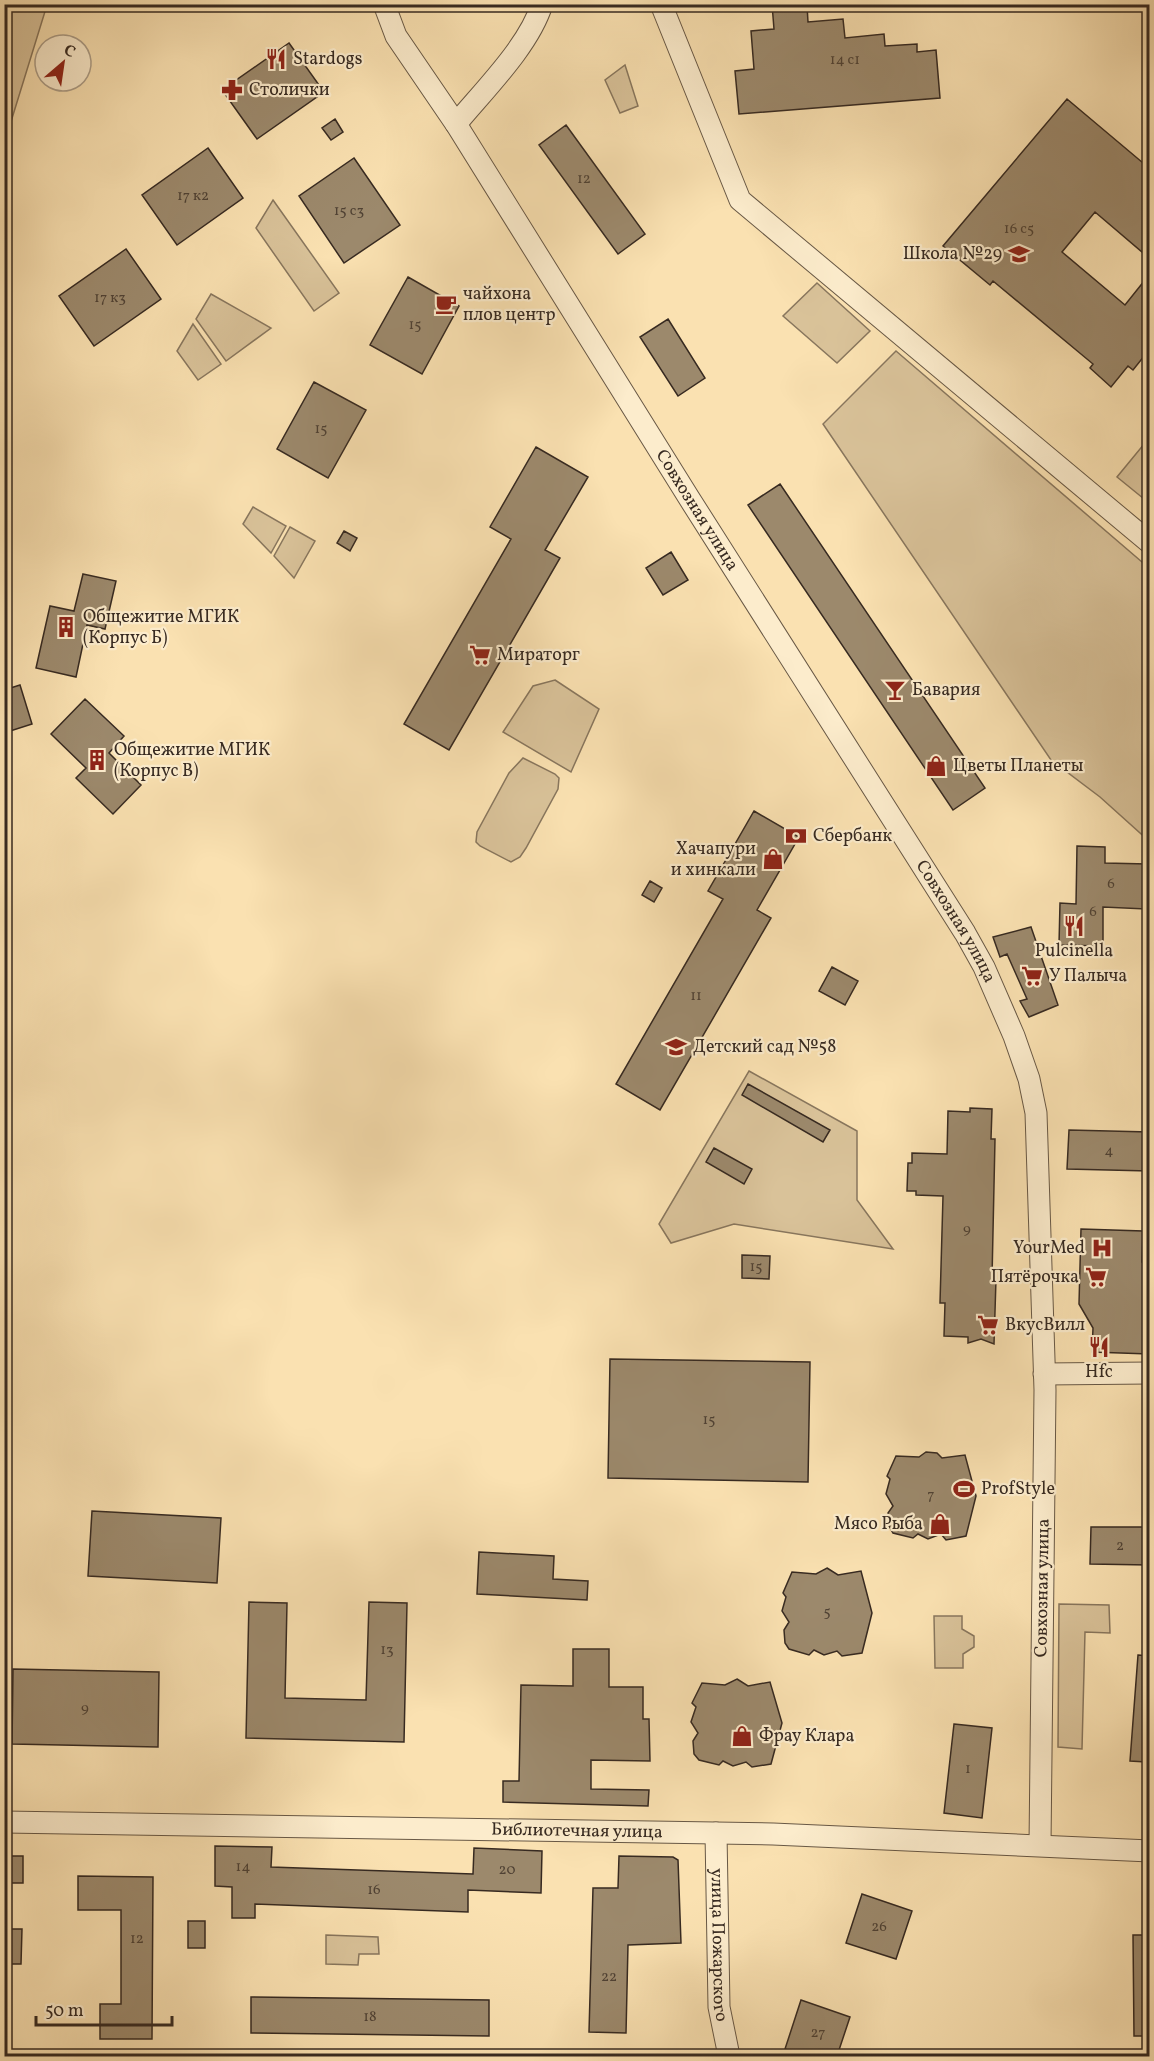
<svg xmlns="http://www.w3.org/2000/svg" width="1154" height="2061" viewBox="0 0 1154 2061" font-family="Vollkorn,serif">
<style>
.green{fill:#d9c299;stroke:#88765d;stroke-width:1.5}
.building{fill:#9c896c;stroke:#372a21;stroke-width:1.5}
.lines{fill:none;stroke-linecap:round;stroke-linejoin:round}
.minor-casing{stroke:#685845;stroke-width:23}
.minor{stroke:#fceccc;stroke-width:21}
.labels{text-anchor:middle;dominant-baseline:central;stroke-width:4.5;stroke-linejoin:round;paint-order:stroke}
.number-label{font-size:15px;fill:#504234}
.poi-label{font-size:18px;fill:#372a21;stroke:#fceccc;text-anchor:start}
.street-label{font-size:18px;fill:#372a21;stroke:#fceccc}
</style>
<rect width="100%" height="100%" fill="#fae1b1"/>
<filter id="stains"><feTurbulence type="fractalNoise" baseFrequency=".00333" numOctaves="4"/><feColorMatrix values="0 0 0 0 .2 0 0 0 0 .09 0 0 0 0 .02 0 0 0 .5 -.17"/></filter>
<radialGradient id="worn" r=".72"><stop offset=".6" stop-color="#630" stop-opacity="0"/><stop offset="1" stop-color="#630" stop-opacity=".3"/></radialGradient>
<path class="green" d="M5,4L47,5L5,141L4,5Z
M625,65L638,106L620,113L605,80Z
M273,200L339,293L314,311L256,228Z
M817,283L870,331L837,363L783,316Z
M211,294L271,328L226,361L196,319Z
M193,324L221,364L198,380L177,351Z
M896,351L1149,568V841L1100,797L1051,760L823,424Z
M1149,438V503L1117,477Z
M253,507L286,526L271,553L243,524Z
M290,527L315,541L294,578L274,556Z
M555,680L599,709L571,772L503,732L533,686Z
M523,758L555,774L559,778L558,789L526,848L520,857L511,862L480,846L476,842L477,832L509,773Z
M749,1071L857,1131V1200L893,1249L734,1224L671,1243L659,1224Z
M1059,1604L1109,1605L1110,1633L1085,1632L1082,1749L1058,1747Z
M934,1616H962V1629L974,1636V1647L963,1654V1668H935Z
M326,1935L378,1937L379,1954H359L358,1965L326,1964Z"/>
<path class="building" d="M772,4L807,5L808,22L843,19L845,38L884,34L885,46L917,44V52L936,50L940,98L739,114L735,71L754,69L751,31L774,29Z
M289,43L324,92L257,139L222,90Z
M1067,99L1149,168V258L1095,212L1062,252L1125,305L1149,275V350L1133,370L1128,366L1111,387L1090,368L1093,364L993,281L990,285L943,246Z
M335,119L343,132L331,140L322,128Z
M566,125L645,234L618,254L539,145Z
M208,148L243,198L177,245L142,195Z
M354,158L400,225L344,263L299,196Z
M126,249L161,299L94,346L59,296Z
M408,277L459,306L422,374L370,345Z
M668,319L705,378L678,396L640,337Z
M314,382L366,410L328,478L277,449Z
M536,447L588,477L545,550L560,558L449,750L404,724L511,539L490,527Z
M780,484L985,788L953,810L748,505Z
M344,531L357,538L350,551L337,543Z
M671,552L688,580L663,595L646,568Z
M83,574L116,581L105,629L87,625L76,677L36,668L50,606L74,611Z
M20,685L32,724L4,733V690Z
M85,699L124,736L109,753L141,785L113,814L76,778L86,768L51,734Z
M754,811L799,837L757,910L771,918L660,1110L616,1084L723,899L708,891Z
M1077,846L1105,847V863L1147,864L1146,909L1103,907V946L1059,945L1060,903L1076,904Z
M650,881L662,888L654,902L642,895Z
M1031,927L1058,1005L1029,1017L1020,1001L1027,999L1007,954L1000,957L993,937Z
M832,967L858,981L845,1005L819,991Z
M748,1084L830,1130L823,1142L742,1095Z
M970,1108L992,1109L991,1139H995L992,1278L996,1279L994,1344L981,1339L968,1343V1337L944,1336L945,1303H940L943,1196L916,1195V1191H907L908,1163H912V1153L947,1154L948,1111L970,1112Z
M1069,1130L1149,1132V1171L1067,1169Z
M714,1148L752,1169L744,1184L706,1162Z
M1081,1229L1143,1231L1142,1262H1149V1354L1092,1352L1093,1328L1079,1304Z
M742,1255L770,1256L769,1279L742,1278Z
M610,1359L810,1362L808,1482L608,1478Z
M926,1452L937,1453L942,1458L965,1455L976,1496L966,1536L946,1540L941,1534L928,1539L918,1534L913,1538L893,1533L889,1526L888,1513L893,1506L886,1494L890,1479L887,1476L896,1456L919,1457Z
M92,1511L221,1518L217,1583L88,1576Z
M1091,1527H1149V1565L1090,1564Z
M479,1552L554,1556L553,1579L588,1581L587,1600L477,1594Z
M827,1568L838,1575L861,1571L872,1613L862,1653L842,1656L837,1651L824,1655L814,1650L809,1655L789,1649L785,1643L784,1630L789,1622L782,1611L786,1597L783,1593L792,1572L816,1574Z
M249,1602L287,1603L285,1698L366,1700L369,1602L407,1603L404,1742L246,1738Z
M573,1649H609V1687H643V1719H649L650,1761L591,1760V1789L649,1790L648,1806L503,1802V1781H519L521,1685L573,1686Z
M1138,1655L1149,1656L1146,1762L1130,1761Z
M13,1669L159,1672L158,1747L12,1744Z
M737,1679L748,1686L770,1682L782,1723L771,1764L752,1767L746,1762L733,1766L723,1761L719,1765L699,1760L694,1754L693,1741L698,1733L691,1722L696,1707L692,1703L702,1683L725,1685Z
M954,1724L992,1728L982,1818L944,1813Z
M215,1846L272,1847L271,1867L473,1874L474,1848L542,1851L541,1893L468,1890V1912L255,1904V1918H232V1887L215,1886Z
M4,1856H23V1883H4Z
M619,1856L673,1857L678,1860L681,1943L628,1945L626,2033L589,2032L593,1888H618Z
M78,1876L153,1877L152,2039H100V2004H121V1910H78Z
M862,1894L912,1911L896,1959L846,1943Z
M188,1921H205V1948H188Z
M4,1929H22L21,1964H4Z
M1133,1935H1149V2036H1134Z
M251,1997L489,2000V2036L251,2033Z
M801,2000L850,2017L837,2056H808L785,2049Z"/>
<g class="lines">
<defs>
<g id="minor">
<path id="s1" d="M384,4L396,36L456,124L689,498L965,933L984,967L1014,1036L1029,1079L1036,1113L1045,1390L1040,1845"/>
<path d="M661,4L740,200L1150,543"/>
<path d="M456,124C484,90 529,46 542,4"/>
<path d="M1044,1374L1150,1373"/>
<path id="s2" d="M4,1822L773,1834L1150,1851"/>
<path id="s3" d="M716,1833L719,2007L729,2056"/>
</g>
</defs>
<use href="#minor" class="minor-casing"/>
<use href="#minor" class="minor"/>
</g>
<defs>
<symbol id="restaurant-bare" viewBox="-9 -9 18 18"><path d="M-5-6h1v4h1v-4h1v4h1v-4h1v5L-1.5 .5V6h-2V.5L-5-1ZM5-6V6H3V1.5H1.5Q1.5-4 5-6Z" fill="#8f2418" stroke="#fceccc" stroke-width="2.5" paint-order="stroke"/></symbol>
<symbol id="pharmacy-bare" viewBox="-9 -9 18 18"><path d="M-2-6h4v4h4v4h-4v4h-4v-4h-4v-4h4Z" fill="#8f2418" stroke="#fceccc" stroke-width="2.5" paint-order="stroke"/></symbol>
<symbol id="school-bare" viewBox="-9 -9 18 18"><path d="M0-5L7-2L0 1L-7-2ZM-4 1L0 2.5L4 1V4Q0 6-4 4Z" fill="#8f2418" stroke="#fceccc" stroke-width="2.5" paint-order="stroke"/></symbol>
<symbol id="cafe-bare" viewBox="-9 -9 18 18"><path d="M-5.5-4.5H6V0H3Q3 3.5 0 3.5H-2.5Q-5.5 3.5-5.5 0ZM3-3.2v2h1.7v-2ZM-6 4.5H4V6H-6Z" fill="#8f2418" stroke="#fceccc" stroke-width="2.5" paint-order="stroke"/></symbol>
<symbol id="building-bare" viewBox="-9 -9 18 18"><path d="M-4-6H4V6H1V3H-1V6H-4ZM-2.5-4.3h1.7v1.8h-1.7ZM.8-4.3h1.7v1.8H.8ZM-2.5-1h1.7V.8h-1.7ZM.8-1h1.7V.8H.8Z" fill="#8f2418" stroke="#fceccc" stroke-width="2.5" paint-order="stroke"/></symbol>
<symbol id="supermarket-bare" viewBox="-9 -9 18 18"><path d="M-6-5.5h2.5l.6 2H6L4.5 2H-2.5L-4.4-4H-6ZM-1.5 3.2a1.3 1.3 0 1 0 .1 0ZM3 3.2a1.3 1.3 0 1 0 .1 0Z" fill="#8f2418" stroke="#fceccc" stroke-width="2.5" paint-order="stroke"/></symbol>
<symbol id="bar-bare" viewBox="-9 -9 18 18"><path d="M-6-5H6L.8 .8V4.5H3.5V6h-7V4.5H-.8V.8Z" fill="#8f2418" stroke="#fceccc" stroke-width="2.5" paint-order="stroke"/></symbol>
<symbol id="shop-bare" viewBox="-9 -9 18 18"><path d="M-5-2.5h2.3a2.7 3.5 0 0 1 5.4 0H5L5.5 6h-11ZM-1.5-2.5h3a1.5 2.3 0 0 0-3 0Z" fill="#8f2418" stroke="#fceccc" stroke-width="2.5" paint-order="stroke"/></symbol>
<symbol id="bank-bare" viewBox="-9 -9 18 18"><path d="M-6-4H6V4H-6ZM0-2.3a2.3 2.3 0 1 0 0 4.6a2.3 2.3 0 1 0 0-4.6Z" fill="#8f2418" stroke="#fceccc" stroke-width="2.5" paint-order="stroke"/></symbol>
<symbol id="hospital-bare" viewBox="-9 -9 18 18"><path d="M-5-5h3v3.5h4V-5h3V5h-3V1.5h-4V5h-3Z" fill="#8f2418" stroke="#fceccc" stroke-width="2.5" paint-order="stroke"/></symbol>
<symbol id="stadium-bare" viewBox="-9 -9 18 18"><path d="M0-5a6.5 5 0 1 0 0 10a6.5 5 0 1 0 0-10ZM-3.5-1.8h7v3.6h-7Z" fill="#8f2418" stroke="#fceccc" stroke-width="2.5" paint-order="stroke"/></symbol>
</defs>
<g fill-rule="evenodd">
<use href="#restaurant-bare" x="261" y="44" width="30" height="30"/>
<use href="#pharmacy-bare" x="217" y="75" width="30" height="30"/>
<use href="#school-bare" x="1004" y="239" width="30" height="30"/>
<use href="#cafe-bare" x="431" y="289" width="30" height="30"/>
<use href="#building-bare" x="51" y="612" width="30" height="30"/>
<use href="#supermarket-bare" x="465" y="640" width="30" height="30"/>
<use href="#bar-bare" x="880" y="675" width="30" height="30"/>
<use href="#building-bare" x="82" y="745" width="30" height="30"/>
<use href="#shop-bare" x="921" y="751" width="30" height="30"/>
<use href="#bank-bare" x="781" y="821" width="30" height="30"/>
<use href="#shop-bare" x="758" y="844" width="30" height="30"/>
<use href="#restaurant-bare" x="1059" y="911" width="30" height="30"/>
<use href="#supermarket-bare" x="1017" y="961" width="30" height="30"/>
<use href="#school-bare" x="661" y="1032" width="30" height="30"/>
<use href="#hospital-bare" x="1087" y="1233" width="30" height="30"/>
<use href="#supermarket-bare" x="1081" y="1262" width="30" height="30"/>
<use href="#supermarket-bare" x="973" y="1310" width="30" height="30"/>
<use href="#restaurant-bare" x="1084" y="1332" width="30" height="30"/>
<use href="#stadium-bare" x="949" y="1474" width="30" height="30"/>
<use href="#shop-bare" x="925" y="1509" width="30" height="30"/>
<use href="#shop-bare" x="727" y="1721" width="30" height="30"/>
</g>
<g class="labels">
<g class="number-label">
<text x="845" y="60">14 с1</text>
<text x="584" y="179">12</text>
<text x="193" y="196">17 к2</text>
<text x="349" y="211">15 с3</text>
<text x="1019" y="229">16 с5</text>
<text x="110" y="298">17 к3</text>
<text x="415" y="325">15</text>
<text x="321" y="429">15</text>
<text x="1111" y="884">6</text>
<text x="1093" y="912">6</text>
<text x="696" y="996">11</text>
<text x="1109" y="1151">4</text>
<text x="967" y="1229">9</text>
<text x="756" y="1267">15</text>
<text x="709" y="1420">15</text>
<text x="931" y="1495">7</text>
<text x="1120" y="1546">2</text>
<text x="827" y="1612">5</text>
<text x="387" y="1650">13</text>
<text x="85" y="1708">9</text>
<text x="968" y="1769">1</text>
<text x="243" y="1867">14</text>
<text x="507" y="1870">20</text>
<text x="374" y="1890">16</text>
<text x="879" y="1927">26</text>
<text x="137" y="1939">12</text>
<text x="609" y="1977">22</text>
<text x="370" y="2017">18</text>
<text x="818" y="2033">27</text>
</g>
<g class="poi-label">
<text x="293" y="59">Stardogs</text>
<text x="249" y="90">Столички</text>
<text x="1002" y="254" text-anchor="end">Школа №29</text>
<text x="463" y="294">чайхона<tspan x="463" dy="21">плов центр</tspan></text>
<text x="83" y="617">Общежитие МГИК<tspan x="83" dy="21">(Корпус Б)</tspan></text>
<text x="497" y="655">Мираторг</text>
<text x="912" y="690">Бавария</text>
<text x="114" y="750">Общежитие МГИК<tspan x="114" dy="21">(Корпус В)</tspan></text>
<text x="953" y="766">Цветы Планеты</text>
<text x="813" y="836">Сбербанк</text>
<text x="756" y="849" text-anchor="end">Хачапури<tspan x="756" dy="21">и хинкали</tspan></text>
<text x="1074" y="951" text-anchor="middle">Pulcinella</text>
<text x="1049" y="976">У Палыча</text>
<text x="693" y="1047">Детский сад №58</text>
<text x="1085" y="1248" text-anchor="end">YourMed</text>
<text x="1079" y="1277" text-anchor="end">Пятёрочка</text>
<text x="1005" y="1325">ВкусВилл</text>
<text x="1099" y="1372" text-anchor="middle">Hfc</text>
<text x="981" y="1489">ProfStyle</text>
<text x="923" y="1524" text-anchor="end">Мясо Рыба</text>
<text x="759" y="1736">Фрау Клара</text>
</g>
<g class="street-label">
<text stroke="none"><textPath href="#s1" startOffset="596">Совхозная улица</textPath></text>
<text stroke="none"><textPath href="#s1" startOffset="1082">Совхозная улица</textPath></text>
<text transform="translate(1043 1588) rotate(-89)">Совхозная улица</text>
<text stroke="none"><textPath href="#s2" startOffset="573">Библиотечная улица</textPath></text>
<text stroke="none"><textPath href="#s3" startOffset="112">улица Пожарского</textPath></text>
</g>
</g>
<rect width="1154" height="2061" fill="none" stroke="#fae1b1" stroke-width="24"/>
<rect x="6" y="6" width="1142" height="2049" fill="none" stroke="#372a21" stroke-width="3"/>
<rect x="12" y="12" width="1130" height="2037" fill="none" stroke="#372a21" stroke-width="1.5"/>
<g transform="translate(63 63) rotate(29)"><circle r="28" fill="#fceccc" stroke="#ad9e88" stroke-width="1.5"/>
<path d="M0-4.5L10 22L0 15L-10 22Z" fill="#8f2418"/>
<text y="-9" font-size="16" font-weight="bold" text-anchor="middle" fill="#372a21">С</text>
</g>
<path d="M36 2016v9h136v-9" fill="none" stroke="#372a21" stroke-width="3"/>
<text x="45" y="2016" font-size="18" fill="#372a21" stroke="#fceccc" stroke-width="4.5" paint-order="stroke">50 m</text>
<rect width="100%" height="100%" filter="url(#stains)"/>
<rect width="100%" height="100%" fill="url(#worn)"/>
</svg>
